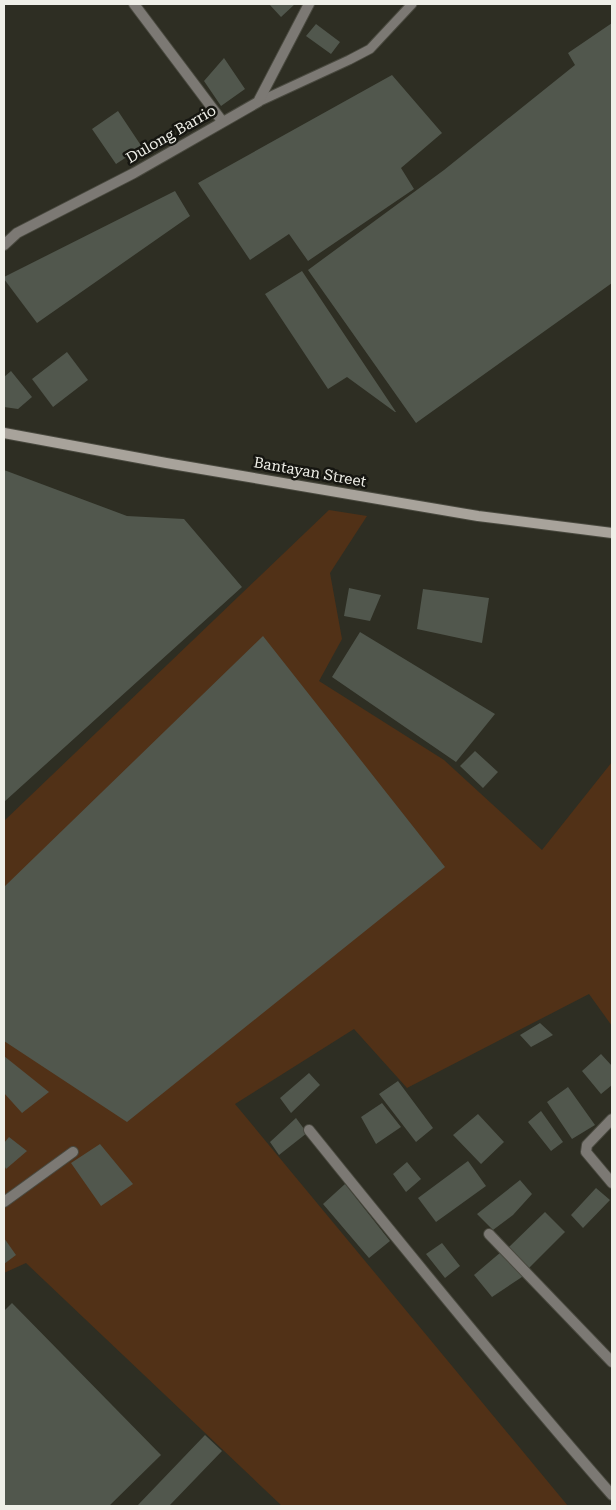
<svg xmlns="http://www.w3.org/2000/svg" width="616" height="1510" viewBox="0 0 616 1510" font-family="'Roboto Serif',serif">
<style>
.green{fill:#513117}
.building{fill:#51574d}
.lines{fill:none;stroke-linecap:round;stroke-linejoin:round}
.service-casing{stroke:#49493f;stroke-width:11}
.minor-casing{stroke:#49493f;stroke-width:12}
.secondary-casing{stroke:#49493f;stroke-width:12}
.service{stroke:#7c7974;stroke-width:9}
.minor{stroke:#7c7974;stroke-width:10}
.secondary{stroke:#a8a39b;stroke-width:10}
.labels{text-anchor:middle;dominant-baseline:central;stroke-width:5;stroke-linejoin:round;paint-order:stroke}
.street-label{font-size:15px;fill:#efefe8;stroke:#161611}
</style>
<rect width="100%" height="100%" fill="#2e2e23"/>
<path class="green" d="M329,510L367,516L330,573L342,639L319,681L444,760L542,850L612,762V1026L589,994L407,1088L354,1029L235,1104L568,1506H282L26,1263L4,1273V821Z"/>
<path class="building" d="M269,4H295L281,17Z
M612,23V283L416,423L308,270L444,170L575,65L568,53Z
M316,24L340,42L331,54L306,36Z
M224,58L245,89L221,106L204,81Z
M392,75L442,133L401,168L414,189L308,261L289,234L250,260L198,183Z
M118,111L142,147L116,164L92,129Z
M175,191L190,216L37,323L4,279V277Z
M302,271L396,412H395L347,377L328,389L265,294Z
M67,352L88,380L53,407L32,379Z
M11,371L32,397L18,409L4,407V377Z
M4,470L127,516L184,519L242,587L4,802Z
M349,588L381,595L370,621L344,616Z
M423,589L489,598L482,643L417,629Z
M360,632L495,714L456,762L332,677Z
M263,636L445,867L127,1122L4,1041V887Z
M475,751L498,772L483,788L460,766Z
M540,1023L553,1035L531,1047L520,1035Z
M601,1054L612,1066V1085L601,1094L582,1071Z
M4,1056L49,1092L22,1113L4,1093Z
M309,1073L320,1085L291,1113L280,1098Z
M398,1081L433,1128L416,1142L379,1094Z
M568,1087L595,1125L572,1139L547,1102Z
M382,1103L401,1127L376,1144L361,1117Z
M541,1111L563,1142L551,1151L528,1122Z
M478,1114L504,1142L481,1164L453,1135Z
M296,1118L307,1133L279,1155L270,1142Z
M9,1137L27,1151L6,1169L4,1165V1143Z
M100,1144L133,1184L101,1206L71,1163Z
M468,1161L486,1186L436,1222L418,1198Z
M407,1162L421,1179L406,1192L393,1174Z
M520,1180L532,1194L513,1215L493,1230L477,1214Z
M345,1184L390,1241L369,1258L323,1204Z
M596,1188L610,1200L583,1228L571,1215Z
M545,1212L565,1232L528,1269L508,1248Z
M4,1238L16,1255L4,1264Z
M442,1243L460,1266L445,1278L426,1254Z
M501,1252L525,1275L492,1297L474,1275Z
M12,1303L161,1455L109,1506H4V1311Z
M205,1435L222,1451L169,1506H137Z"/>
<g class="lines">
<defs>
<path id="service" d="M258,102L349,60L370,49L412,4"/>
<path id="minor" d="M134,4L222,121
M4,245L17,233L134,173L258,102L309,4
M612,1119L587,1145L586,1152L612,1183
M309,1130C408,1253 508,1376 612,1495
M4,1202L73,1152
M489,1234L612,1362"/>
<path id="secondary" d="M4,433L166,463L478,516L612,533"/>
</defs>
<use href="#service" class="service-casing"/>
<use href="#minor" class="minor-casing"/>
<use href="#secondary" class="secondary-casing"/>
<use href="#service" class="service"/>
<use href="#minor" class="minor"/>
<use href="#secondary" class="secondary"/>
</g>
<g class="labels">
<g class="street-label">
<text transform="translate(171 134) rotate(-30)">Dulong Barrio</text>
<text transform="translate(310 472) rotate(10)">Bantayan Street</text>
</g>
</g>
<rect width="616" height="1510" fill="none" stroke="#efefe8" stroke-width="10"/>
</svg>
